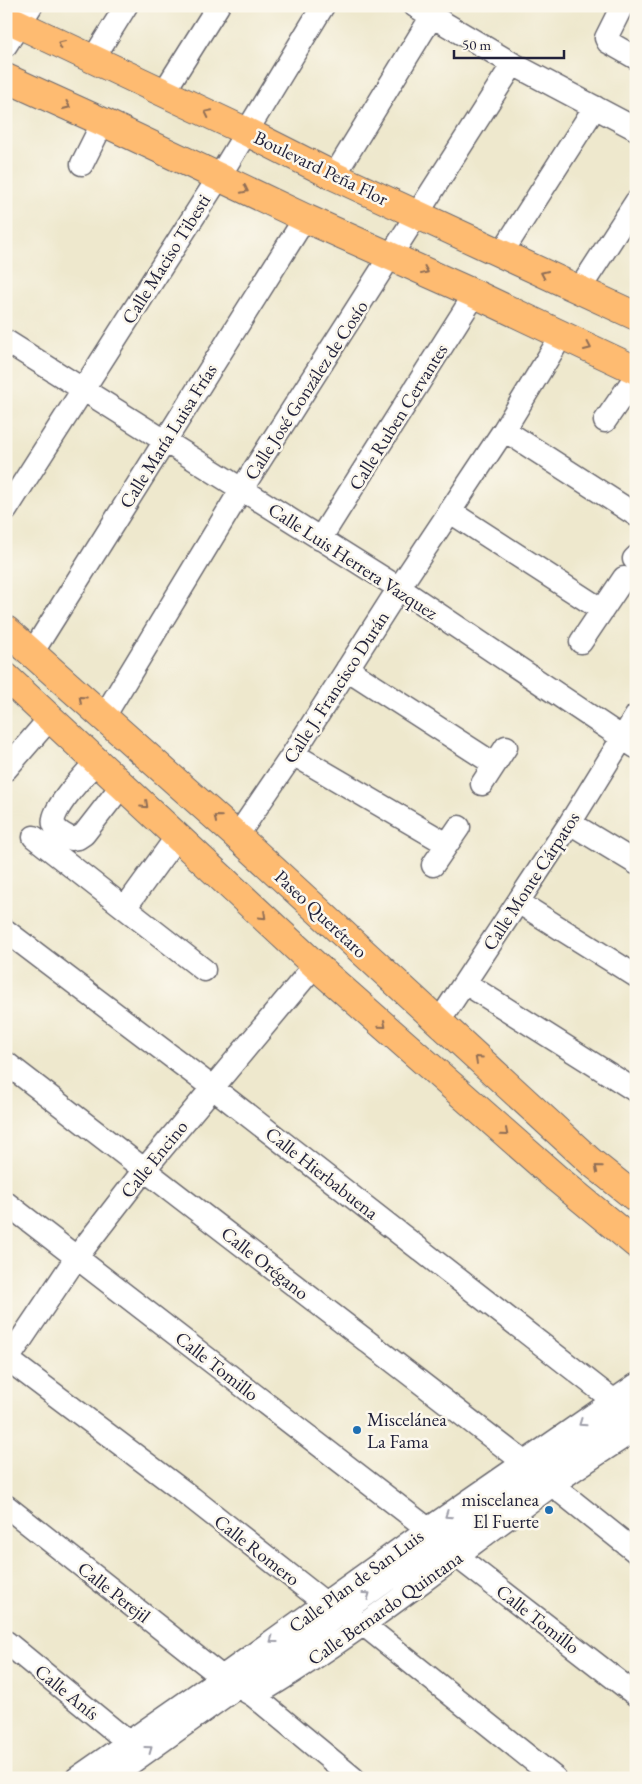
<svg xmlns="http://www.w3.org/2000/svg" width="642" height="1784" viewBox="0 0 642 1784" font-family="'EB Garamond',serif">
<style>
.lines{fill:none;stroke-linecap:round;stroke-linejoin:round}
.minor-casing{stroke:#69676e;stroke-width:25}
.major-casing{stroke:#69676e;stroke-width:30}
.minor{stroke:#fff;stroke-width:22}
.major{stroke:#febb71;stroke-width:28}
.oneway{stroke:#906e56}
.oneway2{stroke:#9c9ca7}
.poi-dot{fill:#1f6fb2;stroke:#fbf7ec;stroke-width:2}
.labels{text-anchor:middle;dominant-baseline:central;stroke-width:5;stroke-linejoin:round;paint-order:stroke}
.street-label{font-size:19px;fill:#22223b;stroke:#fbf7ec}
.poi-label{font-size:19px;fill:#22223b;stroke:#fbf7ec;text-anchor:start}
</style>
<rect width="100%" height="100%" fill="#fbf7ec"/>
<filter id="ink" filterUnits="userSpaceOnUse"><feTurbulence type="fractalNoise" baseFrequency=".02" numOctaves="2"/><feDisplacementMap in="SourceGraphic" scale="10" xChannelSelector="R" yChannelSelector="G"/><feConvolveMatrix kernelMatrix="1 2 1 2 8 2 1 2 1" color-interpolation-filters="sRGB"/></filter>
<filter id="wash" filterUnits="userSpaceOnUse"><feTurbulence type="fractalNoise" baseFrequency=".0096" numOctaves="4" result="noise"/><feDisplacementMap in="SourceGraphic" scale="20" xChannelSelector="R" yChannelSelector="G"/><feGaussianBlur stdDeviation="1.12" result="paint"/><feColorMatrix in="noise" values="0 0 0 0 0 0 0 0 0 0 0 0 0 0 0 0 0 1.4 0 .05"/><feComposite in="paint" operator="in"/></filter>
<g filter="url(#wash)">
<rect width="100%" height="100%" fill="#eee8cd"/>
</g>
<g filter="url(#ink)">
<g class="lines">
<defs>
<path id="minor" d="M415,6L513,64L636,129
M622,6L606,38L608,42L636,58
M6,45L31,6
M93,59L126,6
M164,92L218,6
M82,164L103,122
M334,176L432,16
M501,254L595,107
M579,290L636,202
M6,341L399,588L636,747
M605,421L636,376
M504,430L636,515
M6,510L219,177L323,6
M449,511L602,610
M320,539L475,294
M634,559L636,557
M581,642L624,578
M32,653L305,218
M347,669L494,764
M103,718L241,490L513,64
M293,754L447,844
M98,760C88,771 49,811 54,824C56,831 66,836 72,839L78,838L84,834L123,784
M6,769L51,717
M482,784L506,747
M570,823L636,863
M237,836L293,754L399,588L504,430L562,335
M34,837L204,970
M433,865L459,827
M518,902L636,976
M125,908L178,835
M6,931L213,1088L636,1418
M465,983L636,1091
M438,1023L570,823L636,716
M6,1063L525,1463
M6,1203L428,1529
M6,1358L192,1498L325,1603L364,1625L555,1778
M6,1362L76,1258L144,1170L315,965
M541,1476L636,1552
M6,1506L222,1677
M448,1547L458,1557L636,1695
M6,1642L128,1742
M242,1689L254,1696L353,1778
M254,1696C359,1634 452,1558 551,1486C578,1466 607,1448 636,1429
M77,1778L222,1677L428,1529L636,1385
M110,1778L442,1541L636,1408"/>
<path id="major" d="M6,18L247,132L334,176L636,316
M6,78L103,122L305,218L475,294L636,370
M6,630L237,836L591,1162L636,1198
M6,677L315,965L555,1177L636,1244"/>
</defs>
<use href="#minor" class="minor-casing"/>
<use href="#major" class="major-casing"/>
<use href="#minor" class="minor"/>
<use href="#major" class="major"/>
</g>
<defs><path id="oneway-chevron" d="M-2-3.5L2.5 0L-2 3.5" fill="none" stroke-width="1.6" stroke-linecap="round" stroke-linejoin="round" transform="scale(1.25)"/></defs>
<g class="oneway">
<use href="#oneway-chevron" transform="translate(61 44) rotate(-155)"/>
<use href="#oneway-chevron" transform="translate(67 106) rotate(24)"/>
<use href="#oneway-chevron" transform="translate(208 113) rotate(-154)"/>
<use href="#oneway-chevron" transform="translate(245 190) rotate(26)"/>
<use href="#oneway-chevron" transform="translate(425 271) rotate(24)"/>
<use href="#oneway-chevron" transform="translate(544 274) rotate(-155)"/>
<use href="#oneway-chevron" transform="translate(588 347) rotate(25)"/>
<use href="#oneway-chevron" transform="translate(82 699) rotate(-138)"/>
<use href="#oneway-chevron" transform="translate(145 805) rotate(43)"/>
<use href="#oneway-chevron" transform="translate(217 818) rotate(-139)"/>
<use href="#oneway-chevron" transform="translate(263 916) rotate(43)"/>
<use href="#oneway-chevron" transform="translate(383 1025) rotate(41)"/>
<use href="#oneway-chevron" transform="translate(478 1059) rotate(-138)"/>
<use href="#oneway-chevron" transform="translate(505 1133) rotate(41)"/>
<use href="#oneway-chevron" transform="translate(598 1168) rotate(-141)"/>
</g>
<g class="oneway2">
<use href="#oneway-chevron" transform="translate(582 1423) rotate(145)"/>
<use href="#oneway-chevron" transform="translate(448 1515) rotate(146)"/>
<use href="#oneway-chevron" transform="translate(367 1595) rotate(-36)"/>
<use href="#oneway-chevron" transform="translate(273 1640) rotate(144)"/>
<use href="#oneway-chevron" transform="translate(149 1749) rotate(-36)"/>
</g>
</g>
<g class="poi-dot">
<circle cx="357" cy="1430" r="5"/>
<circle cx="549" cy="1510" r="5"/>
</g>
<g class="labels">
<g class="street-label">
<text transform="translate(321 168) rotate(26)">Boulevard Peña Flor</text>
<text transform="translate(166 259) rotate(-58)">Calle Maciso Tibesti</text>
<text transform="translate(306 390) rotate(-57)">Calle José González de Cosío</text>
<text transform="translate(398 417) rotate(-58)">Calle Ruben Cervantes</text>
<text transform="translate(168 436) rotate(-58)">Calle María Luisa Frías</text>
<text transform="translate(353 561) rotate(33)">Calle Luis Herrera Vazquez</text>
<text transform="translate(336 687) rotate(-57)">Calle J. Francisco Durán</text>
<text transform="translate(531 881) rotate(-57)">Calle Monte Cárpatos</text>
<text transform="translate(321 914) rotate(43)">Paseo Querétaro</text>
<text transform="translate(154 1159) rotate(-51)">Calle Encino</text>
<text transform="translate(322 1173) rotate(38)">Calle Hierbabuena</text>
<text transform="translate(265 1263) rotate(38)">Calle Orégano</text>
<text transform="translate(217 1366) rotate(38)">Calle Tomillo</text>
<text transform="translate(257 1550) rotate(38)">Calle Romero</text>
<text transform="translate(356 1581) rotate(-36)">Calle Plan de San Luis</text>
<text transform="translate(114 1592) rotate(38)">Calle Perejil</text>
<text transform="translate(385 1608) rotate(-35)">Calle Bernardo Quintana</text>
<text transform="translate(538 1619) rotate(38)">Calle Tomillo</text>
<text transform="translate(67 1692) rotate(39)">Calle Anís</text>
</g>
<g class="poi-label">
<text x="367" y="1419">Miscelánea<tspan x="367" dy="22">La Fama</tspan></text>
<text x="539" y="1499" text-anchor="end">miscelanea<tspan x="539" dy="22">El Fuerte</tspan></text>
</g>
</g>
<rect width="642" height="1784" fill="none" stroke="#fbf7ec" stroke-width="25"/>
<path d="M454 50v8h110v-8" fill="none" stroke="#22223b" stroke-width="2.5"/>
<text x="462" y="50" font-size="15" fill="#22223b" stroke="#fbf7ec" stroke-width="4" paint-order="stroke">50 m</text>
</svg>
